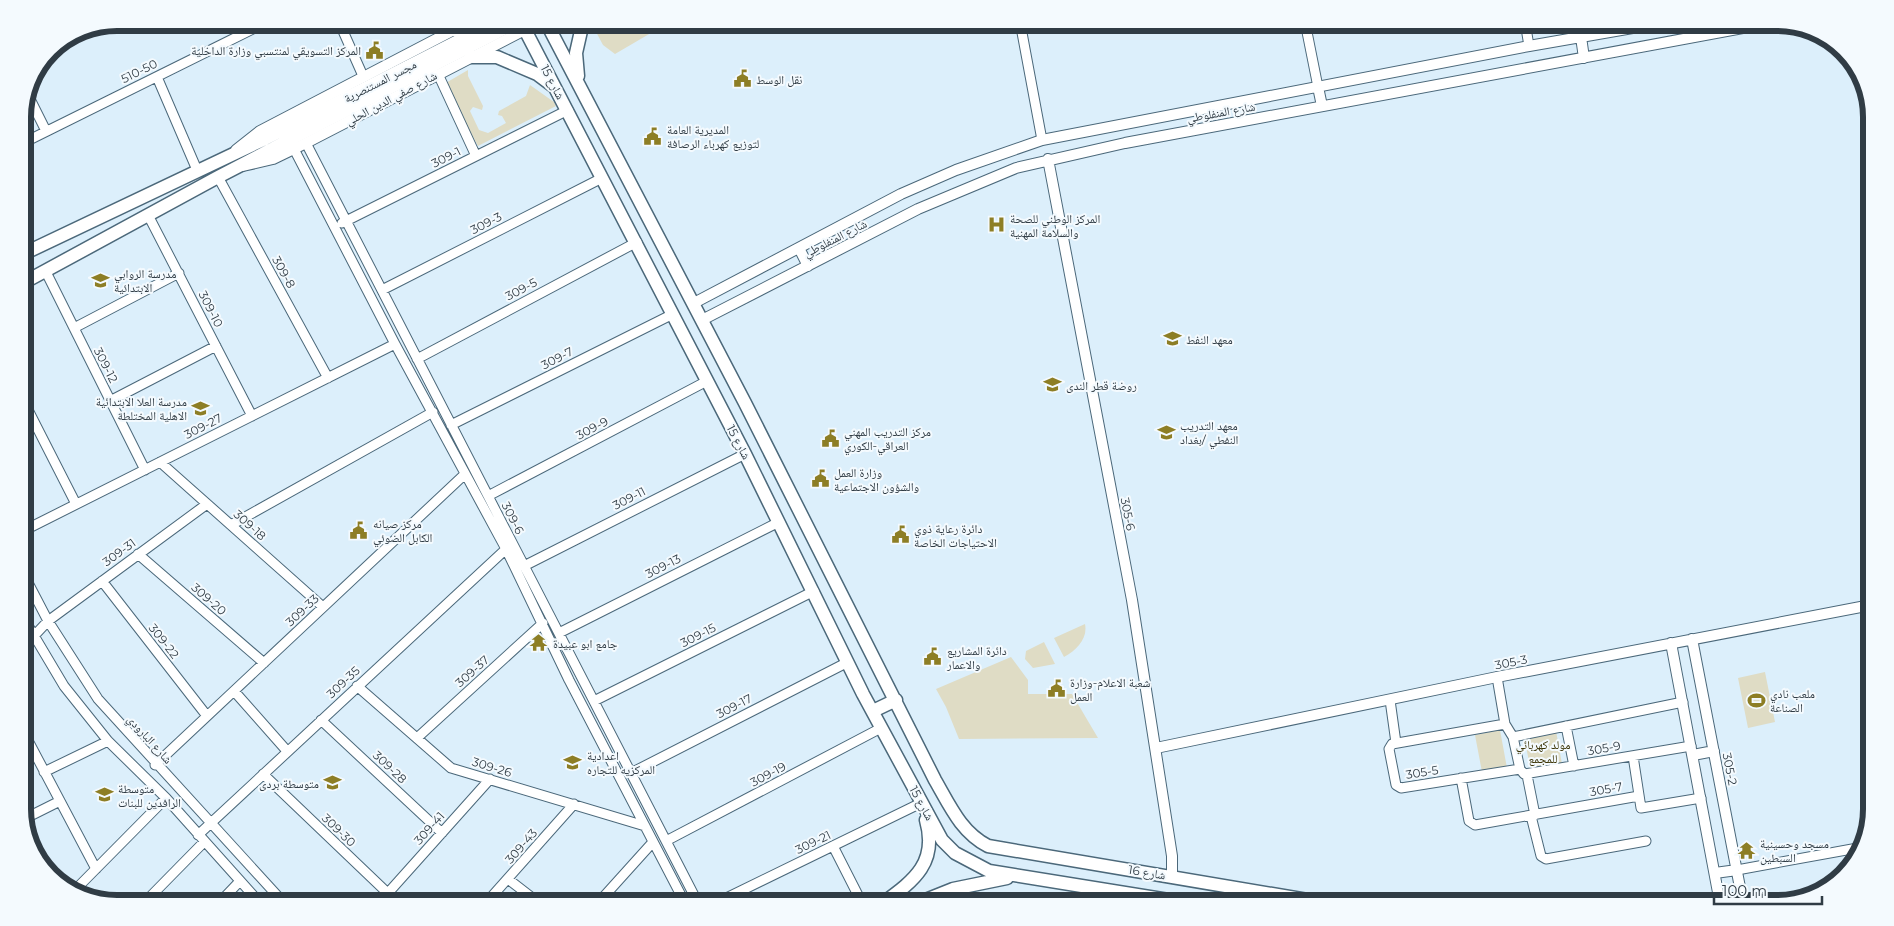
<svg xmlns="http://www.w3.org/2000/svg" width="1894" height="926" viewBox="0 0 1894 926" font-family="Montserrat,'Noto Naskh Arabic',sans-serif">
<style>
.green{fill:#dfdcc5}
.lines{fill:none;stroke-linecap:round;stroke-linejoin:round}
.minor-casing{stroke:#4b687a;stroke-width:11}
.tertiary-casing{stroke:#4b687a;stroke-width:12}
.primary-casing{stroke:#4b687a;stroke-width:15}
.minor{stroke:#fff;stroke-width:9}
.tertiary{stroke:#fff;stroke-width:10}
.primary{stroke:#fff;stroke-width:12}
.labels{text-anchor:middle;dominant-baseline:central;stroke-width:4;stroke-linejoin:round;paint-order:stroke}
.poi-label{font-size:12px;fill:#303c45;stroke:#f4fafe;text-anchor:start}
.street-label{font-size:12px;fill:#303c45;stroke:#f4fafe}
.park-label{font-size:12px;fill:#3c3405;stroke:#f4fafe}
.rim{fill:none;stroke:#303c45;stroke-width:6}
</style>
<rect width="100%" height="100%" fill="#dceffb"/>
<path class="green" d="M598,23V22L668,23L615,54L603,45L595,30Z
M468,70V76L483,106L482,110L473,107L470,111L479,130L488,133L506,123L502,116L498,115L499,111L526,96L530,85L554,102L556,106L478,146L444,84Z
M1085,624C1088,638 1077,650 1064,657L1054,638Z
M1044,642L1055,664L1033,668L1025,659L1026,651Z
M1011,657L1028,680V694H1072L1098,738L959,739L946,707L936,689Z
M1765,672L1775,722L1748,728L1738,678Z
M1500,730L1507,768L1482,772L1475,735Z
M1556,731L1562,764L1531,771L1524,737Z"/>
<g class="lines">
<defs>
<path id="minor" d="M339,22L363,76
M1020,22L1042,140
M1305,22L1318,87
M1525,22L1529,46
M438,74L476,156
M157,77L197,170
M29,97L46,131
M23,143L267,22
M306,143L698,903
M294,149L395,344L506,549L569,680L685,903
M218,177L328,378
M148,215L252,416
M342,223L568,110
M46,272L145,470
M382,290L602,178
M74,328L179,273
M417,359L637,242
M23,400L76,504
M110,401L216,346
M451,425L673,314
M160,462L323,607
M488,496L707,381
M231,525L433,412
M23,531L395,344
M138,554L264,663
M524,566L745,454
M23,573L48,621L98,699L284,903
M102,581L207,716
M23,617L64,686L108,741L166,798L260,903
M559,633L779,522
M23,644L33,637L48,621L207,504
M1497,677L1505,724L1513,737L1520,769L1524,774L1691,746
M357,686L451,768L645,826
M234,691L287,751
M1390,700L1396,743
M594,701L814,591
M321,720L442,833
M1505,724L1392,744L1389,749L1396,785L1401,788L1520,769
M1566,726L1574,766
M23,731L96,869
M1513,737L1683,702
M417,738L543,623
M1633,756L1641,808L1701,798
M155,765L465,474
M44,772L108,741
M631,773L848,662
M263,774L398,903
M1527,775L1535,815
M1461,778L1469,821L1475,825L1639,796
M1531,816L1541,856L1546,859L1646,841
M24,819L60,801
M198,835L506,549
M666,841L881,728
M833,846L862,903
M1737,870L1863,847
M508,879L539,903
M73,892L166,798
M388,893L490,779
M144,903L204,842
M219,903L240,881
M486,903L574,804
M598,903L653,842
M716,903L921,803"/>
<path id="tertiary" d="M1581,37L1584,58
M1318,87L1322,106
M236,150L260,131L469,22
M1048,159L1132,600L1172,856V876
M243,166L273,159L306,143L540,22
M799,248L808,266
M694,303L901,194L956,170L1042,140L1529,46L1667,22
M702,320L918,209L1016,168L1125,143L1775,22
M1692,639L1743,903
M1671,643L1720,903
M1156,748L1497,677L1871,605
M1693,755L1714,751
M1715,873L1737,870"/>
<path id="primary" d="M546,22L745,403L935,780C950,806 961,832 988,846L1325,903
M522,24L745,454L863,694L942,840L955,853L989,871L1187,903
M454,30L463,22
M471,57H497L537,74L553,86
M578,76L576,53L583,22
M23,254L265,139L495,22
M23,283L218,177L517,22
M873,711L896,700
M883,903C915,880 938,862 926,820
M918,903L953,889L1007,878
M1232,903L1234,888"/>
</defs>
<use href="#minor" class="minor-casing"/>
<use href="#tertiary" class="tertiary-casing"/>
<use href="#primary" class="primary-casing"/>
<use href="#minor" class="minor"/>
<use href="#tertiary" class="tertiary"/>
<use href="#primary" class="primary"/>
</g>
<defs>
<symbol id="civic-bare" viewBox="-9 -9 18 18"><path d="M-.6-6.5H3V-4.5H.6V-3L4-1V1h2V6H-6V1h2V-1L-.6-3ZM-1.2 2.5V6h2.4V2.5Z" fill="#8d7e25" stroke="#f4fafe" stroke-width="2.5" paint-order="stroke"/></symbol>
<symbol id="hospital-bare" viewBox="-9 -9 18 18"><path d="M-5-5h3v3.5h4V-5h3V5h-3V1.5h-4V5h-3Z" fill="#8d7e25" stroke="#f4fafe" stroke-width="2.5" paint-order="stroke"/></symbol>
<symbol id="school-bare" viewBox="-9 -9 18 18"><path d="M0-5L7-2L0 1L-7-2ZM-4 1L0 2.5L4 1V4Q0 6-4 4Z" fill="#8d7e25" stroke="#f4fafe" stroke-width="2.5" paint-order="stroke"/></symbol>
<symbol id="university-bare" viewBox="-9 -9 18 18"><path d="M0-5L7-2L0 1L-7-2ZM-4 1L0 2.5L4 1V4Q0 6-4 4Z" fill="#8d7e25" stroke="#f4fafe" stroke-width="2.5" paint-order="stroke"/></symbol>
<symbol id="temple-bare" viewBox="-9 -9 18 18"><path d="M0-6L5-2H3V0L6.5 2.5H4V6H1.5V3h-3V6H-4V2.5H-6.5L-3 0V-2H-5Z" fill="#8d7e25" stroke="#f4fafe" stroke-width="2.5" paint-order="stroke"/></symbol>
<symbol id="stadium-bare" viewBox="-9 -9 18 18"><path d="M0-5a6.5 5 0 1 0 0 10a6.5 5 0 1 0 0-10ZM-3.5-1.8h7v3.6h-7Z" fill="#8d7e25" stroke="#f4fafe" stroke-width="2.5" paint-order="stroke"/></symbol>
</defs>
<g fill-rule="evenodd">
<use href="#civic-bare" x="362" y="38" width="25" height="25"/>
<use href="#civic-bare" x="730" y="66" width="25" height="25"/>
<use href="#civic-bare" x="640" y="124" width="25" height="25"/>
<use href="#hospital-bare" x="984" y="212" width="25" height="25"/>
<use href="#school-bare" x="88" y="268" width="25" height="25"/>
<use href="#university-bare" x="1160" y="326" width="25" height="25"/>
<use href="#school-bare" x="1040" y="372" width="25" height="25"/>
<use href="#school-bare" x="188" y="396" width="25" height="25"/>
<use href="#university-bare" x="1154" y="420" width="25" height="25"/>
<use href="#civic-bare" x="818" y="426" width="25" height="25"/>
<use href="#civic-bare" x="808" y="466" width="25" height="25"/>
<use href="#civic-bare" x="346" y="518" width="25" height="25"/>
<use href="#civic-bare" x="888" y="522" width="25" height="25"/>
<use href="#temple-bare" x="526" y="630" width="25" height="25"/>
<use href="#civic-bare" x="920" y="644" width="25" height="25"/>
<use href="#civic-bare" x="1044" y="676" width="25" height="25"/>
<use href="#stadium-bare" x="1744" y="688" width="25" height="25"/>
<use href="#school-bare" x="560" y="750" width="25" height="25"/>
<use href="#school-bare" x="320" y="770" width="25" height="25"/>
<use href="#school-bare" x="92" y="782" width="25" height="25"/>
<use href="#temple-bare" x="1734" y="838" width="25" height="25"/>
</g>
<g class="labels">
<g class="poi-label">
<text x="361" y="50" text-anchor="end">المركز التسويقي لمنتسبي وزارة الداخلية</text>
<text x="756" y="79">نقل الوسط</text>
<text x="667" y="129">المديرية العامة<tspan x="667" dy="14">لتوزيع كهرباء الرصافة</tspan></text>
<text x="1010" y="218">المركز الوطني للصحة<tspan x="1010" dy="14">والسلامة المهنية</tspan></text>
<text x="114" y="273">مدرسة الروابي<tspan x="114" dy="14">الابتدائية</tspan></text>
<text x="1186" y="339">معهد النفط</text>
<text x="1066" y="385">روضة قطر الندى</text>
<text x="187" y="401" text-anchor="end">مدرسة العلا الابتدائية<tspan x="187" dy="14">الاهلية المختلطة</tspan></text>
<text x="1180" y="425">معهد التدريب<tspan x="1180" dy="14">النفطي /بغداد</tspan></text>
<text x="844" y="431">مركز التدريب المهني<tspan x="844" dy="14">العراقي-الكوري</tspan></text>
<text x="834" y="472">وزارة العمل<tspan x="834" dy="14">والشؤون الاجتماعية</tspan></text>
<text x="373" y="523">مركز صيانه<tspan x="373" dy="14">الكابل الضوئي</tspan></text>
<text x="914" y="528">دائرة رعاية ذوي<tspan x="914" dy="14">الاحتياجات الخاصة</tspan></text>
<text x="553" y="643">جامع ابو عبيدة</text>
<text x="947" y="650">دائرة المشاريع<tspan x="947" dy="14">والاعمار</tspan></text>
<text x="1070" y="682">شعبة الاعلام-وزارة<tspan x="1070" dy="14">العمل</tspan></text>
<text x="1770" y="693">ملعب نادي<tspan x="1770" dy="14">الصناعة</tspan></text>
<text x="587" y="755">اعدادية<tspan x="587" dy="14">المركزيه للتجاره</tspan></text>
<text x="319" y="783" text-anchor="end">متوسطة بردى</text>
<text x="118" y="788">متوسطة<tspan x="118" dy="14">الرافدين للبنات</tspan></text>
<text x="1760" y="843">مسجد وحسينية<tspan x="1760" dy="14">السبطين</tspan></text>
</g>
<g class="street-label">
<text transform="translate(139 71) rotate(-26)">510-50</text>
<text transform="translate(380 81) rotate(-27)">مجسر المستنصرية</text>
<text transform="translate(553 82) rotate(62)">شارع 15</text>
<text transform="translate(391 98) rotate(-28)">شارع صفي الدين الحلي</text>
<text transform="translate(1221 112) rotate(-10)">شارع المنفلوطي</text>
<text transform="translate(446 157) rotate(-27)">309-1</text>
<text transform="translate(486 223) rotate(-27)">309-3</text>
<text transform="translate(835 238) rotate(-27)">شارع المنفلوطي</text>
<text transform="translate(284 272) rotate(61)">309-8</text>
<text transform="translate(521 289) rotate(-28)">309-5</text>
<text transform="translate(211 309) rotate(63)">309-10</text>
<text transform="translate(557 358) rotate(-27)">309-7</text>
<text transform="translate(106 365) rotate(63)">309-12</text>
<text transform="translate(203 426) rotate(-27)">309-27</text>
<text transform="translate(592 428) rotate(-28)">309-9</text>
<text transform="translate(739 442) rotate(62)">شارع 15</text>
<text transform="translate(629 498) rotate(-27)">309-11</text>
<text transform="translate(1128 514) rotate(79)">305-6</text>
<text transform="translate(513 518) rotate(63)">309-6</text>
<text transform="translate(250 525) rotate(42)">309-18</text>
<text transform="translate(119 552) rotate(-36)">309-31</text>
<text transform="translate(663 566) rotate(-27)">309-13</text>
<text transform="translate(209 599) rotate(41)">309-20</text>
<text transform="translate(302 610) rotate(-43)">309-33</text>
<text transform="translate(698 635) rotate(-27)">309-15</text>
<text transform="translate(164 641) rotate(52)">309-22</text>
<text transform="translate(1511 662) rotate(-11)">305-3</text>
<text transform="translate(472 671) rotate(-42)">309-37</text>
<text transform="translate(343 682) rotate(-43)">309-35</text>
<text transform="translate(734 706) rotate(-27)">309-17</text>
<text transform="translate(150 739) rotate(48)">شارع البارودي</text>
<text transform="translate(1604 748) rotate(-10)">305-9</text>
<text transform="translate(390 767) rotate(43)">309-28</text>
<text transform="translate(492 767) rotate(17)">309-26</text>
<text transform="translate(1730 769) rotate(79)">305-2</text>
<text transform="translate(1422 772) rotate(-9)">305-5</text>
<text transform="translate(768 774) rotate(-28)">309-19</text>
<text transform="translate(1606 789) rotate(-10)">305-7</text>
<text transform="translate(922 803) rotate(61)">شارع 15</text>
<text transform="translate(429 828) rotate(-48)">309-41</text>
<text transform="translate(339 830) rotate(44)">309-30</text>
<text transform="translate(813 842) rotate(-26)">309-21</text>
<text transform="translate(521 846) rotate(-49)">309-43</text>
<text transform="translate(1147 872) rotate(9)">شارع 16</text>
</g>
<g class="park-label">
<text x="1543" y="744">مولد كهربائي<tspan x="1543" dy="14">للمجمع</tspan></text>
</g>
</g>
<path d="M0 0H1894V926H0ZM117 31H1777A86 86 0 0 1 1863 117V809A86 86 0 0 1 1777 895H117A86 86 0 0 1 31 809V117A86 86 0 0 1 117 31Z" fill="#f4fafe" fill-rule="evenodd"/>
<path class="rim" d="M117 31H1777A86 86 0 0 1 1863 117V809A86 86 0 0 1 1777 895H117A86 86 0 0 1 31 809V117A86 86 0 0 1 117 31Z"/>
<path d="M1714 896v8h108v-8" fill="none" stroke="#303c45" stroke-width="2.5"/>
<text x="1722" y="896" font-size="15" fill="#303c45" stroke="#f4fafe" stroke-width="4" paint-order="stroke">100 m</text>
</svg>
